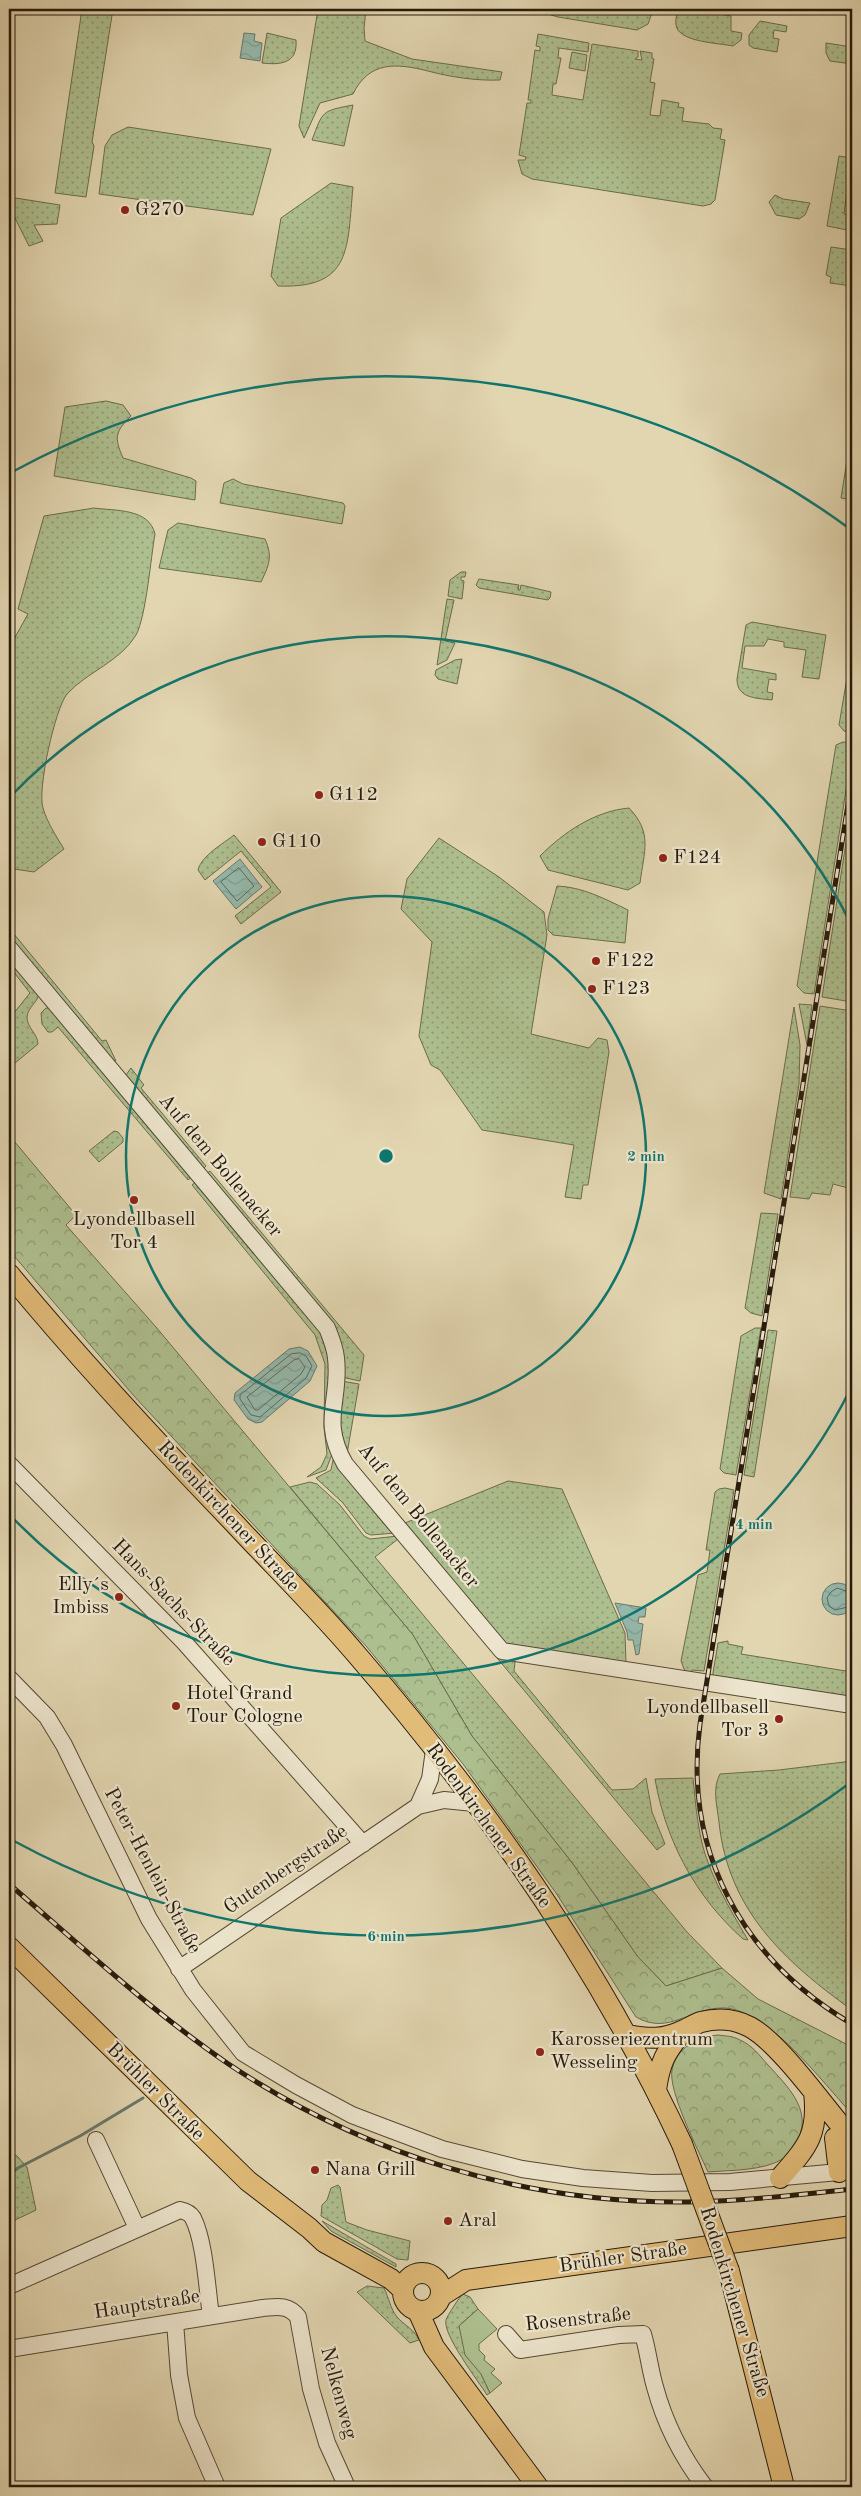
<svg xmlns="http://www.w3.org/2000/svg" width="861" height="2496" viewBox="0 0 861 2496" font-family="'Old Standard TT',serif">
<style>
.grass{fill:url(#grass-dots);stroke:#6a6c4d}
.forest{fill:url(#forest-crowns);stroke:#6a6c4d}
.green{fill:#aebf8f;stroke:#6a6c4d}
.water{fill:url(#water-waves);stroke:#69796c}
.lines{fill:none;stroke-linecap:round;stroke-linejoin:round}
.shore{stroke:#5e6a5c;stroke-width:1}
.stream{stroke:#69796c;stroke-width:3}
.minor-casing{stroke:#554934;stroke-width:18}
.major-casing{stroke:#261a0b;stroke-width:22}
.minor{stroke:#ece4cc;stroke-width:16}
.major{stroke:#e1bb78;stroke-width:20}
.rail-casing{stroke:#261a0b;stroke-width:5}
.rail{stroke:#ece4cc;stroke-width:3;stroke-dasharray:9;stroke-linecap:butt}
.major-bridge-casing{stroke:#261a0b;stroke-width:22;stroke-linecap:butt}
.major-bridge{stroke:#e1bb78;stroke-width:20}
.ring{fill:none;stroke:#0f766e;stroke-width:2.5}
.poi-dot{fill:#8f2418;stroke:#ece4cc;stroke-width:2}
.labels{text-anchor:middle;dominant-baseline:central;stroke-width:4.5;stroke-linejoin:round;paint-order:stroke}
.poi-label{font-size:20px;fill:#261a0b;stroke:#ece4cc;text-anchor:start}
.street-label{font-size:20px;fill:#261a0b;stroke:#ece4cc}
.centre{fill:#0f766e;stroke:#ece4cc;stroke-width:2.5}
.ring-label{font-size:15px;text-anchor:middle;font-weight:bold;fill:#0f766e;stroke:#ece4cc;stroke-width:4.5;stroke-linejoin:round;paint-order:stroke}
</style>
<defs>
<pattern id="grass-dots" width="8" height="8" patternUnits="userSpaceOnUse" patternTransform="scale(1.25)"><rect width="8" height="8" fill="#aebf8f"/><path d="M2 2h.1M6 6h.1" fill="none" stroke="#8d9a73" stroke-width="1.8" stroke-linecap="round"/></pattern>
<pattern id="forest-crowns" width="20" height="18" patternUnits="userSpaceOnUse" patternTransform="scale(1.25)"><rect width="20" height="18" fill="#aebf8f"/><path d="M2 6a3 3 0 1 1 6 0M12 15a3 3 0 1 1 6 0" fill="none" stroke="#8d9a73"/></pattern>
<pattern id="water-waves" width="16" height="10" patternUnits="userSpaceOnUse" patternTransform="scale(1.25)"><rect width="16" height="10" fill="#95b9ac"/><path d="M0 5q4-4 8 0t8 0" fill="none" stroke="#809e93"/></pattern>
</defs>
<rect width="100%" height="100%" fill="#e2d6b1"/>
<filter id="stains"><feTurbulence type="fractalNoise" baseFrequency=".004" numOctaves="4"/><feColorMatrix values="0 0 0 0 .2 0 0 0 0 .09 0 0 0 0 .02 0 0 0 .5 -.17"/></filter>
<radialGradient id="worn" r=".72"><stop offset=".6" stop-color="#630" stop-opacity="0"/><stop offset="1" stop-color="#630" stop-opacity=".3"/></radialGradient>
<path class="grass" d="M82,9H113L92,142L94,146L86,197L55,193Z
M318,9H366L364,28L365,41L412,59L502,72L500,80C477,81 450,77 428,71C396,63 369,61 353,94L320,103L304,138L299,126Z
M546,9H652L653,10L648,24L637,30L558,17L551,15Z
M678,9L715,10V13L731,16V31L742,33L741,40L733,46C718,43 678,42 676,25C675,20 677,14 678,9Z
M760,21L787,26L786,32L774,30L773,38L779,39L777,52L753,48L749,45V35Z
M267,33L296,40C298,64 280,65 262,63Z
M538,34L589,43L588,52L559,48L558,58H561L556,84H553L552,95L583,100L592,44L638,51V57L635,59L642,60L640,51L652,53V58L654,59L650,82L655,83L650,115L660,116L662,100L679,103L678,107L684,108L682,121L709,124L713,128L722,129L720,139L725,140L715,200L711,204L703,206L532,179L522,174L518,160H525L526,157L519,155L527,103H531V100H528L535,50L540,51V47L536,46Z
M826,43L852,47V64L830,61L826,53Z
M572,52L587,55L585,71L569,68Z
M353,105L344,146L312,140C323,111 321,111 353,105Z
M128,127L271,149L253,215L99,194L105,146L112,135Z
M839,156L851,158L844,214L852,216V231L827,226Z
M331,183L353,187C347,247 353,289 278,286L271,276L281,218Z
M775,195L783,199L810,203L805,215L799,219L776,215L769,202Z
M9,197L60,205L57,224L34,225L43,241L29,246C23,233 9,210 9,197Z
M831,247L852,250V286L830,283L831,277L826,275Z
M106,401L123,405L131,416C115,432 114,437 123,458L191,478L196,481L195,500L54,476L65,407Z
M852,429V500L841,498Z
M233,479L243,484L343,503L345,506L342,524L220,503L224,483Z
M94,508C115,511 149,508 155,534C151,556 146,617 136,635C121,661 87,672 67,694C55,709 37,790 43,808C47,822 56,836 64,849L34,872L14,869L9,872V648L28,614L18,609L44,516Z
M178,523L265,539C273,557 269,565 261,582L159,568L168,530Z
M461,572H466L465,577H461V580L464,581L462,599L448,596L450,580Z
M479,579L519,585L518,590H520L521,585L551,592L550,598L548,600L479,588L476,585Z
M447,599L454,600L445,641L455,643L447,660L437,665Z
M752,622L826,635L819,679L802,677L806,650L784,647V642L768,639L764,646H745L742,668L776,674V680L769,679L767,692L773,693L772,700C757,698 737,699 737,679L746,625Z
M852,648V732L844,731L839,725Z
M462,659L457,684L438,679L435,675L436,670L455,660Z
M843,742L852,743V752L814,994L804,993L797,986L836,745Z
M852,804V1002L822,997Z
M629,808C653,833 644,851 640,883L628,890L548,870L540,856C564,832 595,811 629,808Z
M234,835L281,892L241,924L235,916L271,887L241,851L205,880L198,870C202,855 223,844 234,835Z
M439,838L499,877L544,912L547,935L531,1034L589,1048L598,1038L607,1040L609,1052L588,1185H583L581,1199L565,1197L574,1145L482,1130L440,1070L431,1065L419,1036L432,942L401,909L407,879Z
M557,886C583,887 605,899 628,910L625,943L553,935L548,930V919Z
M9,928L102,1041L106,1040L116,1061L112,1060L9,937Z
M9,955L39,994C37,1003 28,1007 27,1017C27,1028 38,1034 38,1044L9,1068V1019L30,993L9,966Z
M799,1004L812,1005L807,1045Z
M820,1006L852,1011V1189L833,1184L830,1195L812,1193L809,1199L790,1197Z
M794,1007L800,1045L799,1084L781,1199L764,1193Z
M46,1008H50L193,1176L188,1180L58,1027L52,1032H48L42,1024L41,1013Z
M131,1068L144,1085L141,1088L206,1166L203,1169L127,1079L126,1075Z
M114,1131L118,1132L123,1138V1142L99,1162L89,1151Z
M210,1171L364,1355L360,1381L341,1377L342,1359L206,1174Z
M197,1181L321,1333L330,1363L332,1454L326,1470L307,1477L321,1467L327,1454L324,1427L325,1364L315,1335L192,1185Z
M761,1213L778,1214L762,1316L751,1313L745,1308Z
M755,1328H761L736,1475L724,1473L720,1469L741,1336Z
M768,1330L777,1331L754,1477L744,1475Z
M341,1381L359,1384L347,1454L405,1523L508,1481L562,1489L625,1633L626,1664L513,1648L500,1641L348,1459L339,1432Z
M334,1455L396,1533L371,1535L366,1533L343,1503L316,1478L331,1470Z
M310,1482L317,1484L340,1505L364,1536L370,1539L398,1536L515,1662L514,1671L612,1790L633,1789L646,1778L652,1812L665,1844L657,1850L398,1539L375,1557L687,1932L722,1968L666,1986L638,1957L573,1864L472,1736L413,1635L290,1487Z
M725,1488L734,1490L704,1671L692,1670L691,1675L684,1669L681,1661L698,1575L707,1572L710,1550H706L715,1492L719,1489Z
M728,1641V1644L743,1647L741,1654L852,1672V1701L712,1679L718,1643Z
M852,1761V1801L848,1841L852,1849V2010C784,1961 728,1910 719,1822C717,1805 712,1789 720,1774L779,1770Z
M693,1778C696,1807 698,1838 709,1865C719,1891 734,1916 748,1940L743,1939C696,1897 666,1842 655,1779Z
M16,2155L27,2167L36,2210L9,2223V2158Z
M338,2185L340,2187L346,2222L367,2230L410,2241L408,2260L397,2259L321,2216L322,2205L327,2200L331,2188Z
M322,2221L396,2264V2267L331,2231Z
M367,2286L384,2288C389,2298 390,2308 397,2317C404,2325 415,2330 419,2340L410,2343L357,2292Z
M463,2294L470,2297L478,2309L459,2326L490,2393L487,2395C479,2382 442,2334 446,2320C447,2316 460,2296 463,2294Z"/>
<path class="forest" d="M9,1135L76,1215L66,1225L156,1327L413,1635L472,1736L573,1864L638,1957L666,1986L722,1968L758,1999L852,2047V2114C822,2082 769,2010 724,2008C690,2007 669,2036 636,2017L556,1893L463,1764L366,1646L134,1396L9,1250Z
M718,2035C726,2036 733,2036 740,2040C752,2045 760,2056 768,2065C787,2086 811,2108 799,2138C796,2147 792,2154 783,2159C762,2171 732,2170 708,2172C698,2150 668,2091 672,2070C676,2048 697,2037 718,2035Z"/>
<path class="green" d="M478,2309L497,2329L479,2344V2350L485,2356L484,2360L495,2369L491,2373L502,2383L490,2393L481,2374L465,2355L459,2326Z"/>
<path class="water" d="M244,33L255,34L254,41L262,43L260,61L240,58Z
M240,859L262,887L236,909L213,881Z
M300,1347L308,1351L317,1366L310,1381L262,1422L256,1423L248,1419L234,1400L235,1393L289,1349Z
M822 1599a16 16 0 1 1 32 0a16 16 0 1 1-32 0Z
M615,1603L646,1608L645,1617H639L638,1623L643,1624L639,1654L636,1655L633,1640H628L627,1632Z"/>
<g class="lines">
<path class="shore" d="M239,868L254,886L237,901L221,882Z
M300,1353L306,1356L312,1366L306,1378L260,1417L251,1415L240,1399V1395L291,1354Z
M299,1359L305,1367L301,1374L258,1410H255L247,1397L294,1360Z
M852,1593L837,1588L831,1592L827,1598L829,1606L835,1610L852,1606"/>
<path class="stream" d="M9,2175L18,2168L80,2136L143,2098"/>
<defs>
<path id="minor" d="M9,948L327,1328C331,1338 335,1347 336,1358C341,1400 320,1420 345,1464L502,1651L852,1705
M9,1464L184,1642L363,1844
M9,1678L47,1717L64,1745L149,1919L193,1990L243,2053L296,2085L352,2115L386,2128L442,2149L522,2169L583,2178L652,2183L730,2182L850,2171
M418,1806L430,1779L434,1750
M179,1969L418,1806L444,1800L474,1803
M96,2140L137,2228
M9,2286L180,2210C185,2211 190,2213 193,2218C205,2242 207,2289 211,2316
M175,2322L179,2375L187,2418L217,2487
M506,2334L520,2350L619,2335L643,2334C648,2351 650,2370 655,2387C665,2424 682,2457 705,2487
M9,2349L263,2308C277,2307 288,2304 298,2317L311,2389L327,2443L347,2487"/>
<path id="major" d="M9,1274C81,1361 158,1444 236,1525C276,1568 319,1610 357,1655C485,1803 599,1967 682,2144
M9,1947L248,2181L309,2228L324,2242L391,2279L403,2290
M628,2035C649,2039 663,2040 684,2030C689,2028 695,2024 701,2022C717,2018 735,2019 750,2027C779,2043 820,2101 843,2128L849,2146L852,2165
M656,2090C660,2062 665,2053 682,2032
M835,2138L839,2172
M780,2178C807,2147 819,2135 814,2092
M729,2271L784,2487
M403 2292a19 19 0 1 1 38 0a19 19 0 1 1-38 0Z
M441,2296L466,2280L852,2226
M418,2311L434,2347L538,2487"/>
</defs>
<use href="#minor" class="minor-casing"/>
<use href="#major" class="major-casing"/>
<use href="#minor" class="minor"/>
<use href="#major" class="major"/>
<defs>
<path id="rail" d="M852,780L700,1724C683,1852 742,1959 852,2024
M9,1884C80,1945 150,2010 227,2063C362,2154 525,2204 688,2202C743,2201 798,2195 852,2189"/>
</defs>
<use href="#rail" class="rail-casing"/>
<use href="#rail" class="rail"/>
<defs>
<path id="major-bridge" d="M682,2144L729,2271"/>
</defs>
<use href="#major-bridge" class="major-bridge-casing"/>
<use href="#major-bridge" class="major-bridge"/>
</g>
<g class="ring">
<circle cx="386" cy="1156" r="260"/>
<path d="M851 1388A520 520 0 0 1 9 1514M9 798A520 520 0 0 1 851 924"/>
<path d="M850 1783A780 780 0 0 1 14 1841M14 471A780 780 0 0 1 850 529"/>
</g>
<g class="poi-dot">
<circle cx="125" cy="210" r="5"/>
<circle cx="319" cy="795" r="5"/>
<circle cx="262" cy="842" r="5"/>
<circle cx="663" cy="858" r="5"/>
<circle cx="596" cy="961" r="5"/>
<circle cx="592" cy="989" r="5"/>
<circle cx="134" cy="1200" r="5"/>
<circle cx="119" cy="1597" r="5"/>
<circle cx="176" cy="1706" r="5"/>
<circle cx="779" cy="1719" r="5"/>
<circle cx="540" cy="2052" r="5"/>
<circle cx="315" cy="2170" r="5"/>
<circle cx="448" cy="2221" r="5"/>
</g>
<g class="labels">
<g class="poi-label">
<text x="135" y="210">G270</text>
<text x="329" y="795">G112</text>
<text x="272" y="842">G110</text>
<text x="673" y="858">F124</text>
<text x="606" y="961">F122</text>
<text x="602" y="989">F123</text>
<text x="134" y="1220" text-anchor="middle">Lyondellbasell<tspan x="134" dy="23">Tor 4</tspan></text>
<text x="109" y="1585" text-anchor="end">Elly´s<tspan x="109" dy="23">Imbiss</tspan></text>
<text x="186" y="1694">Hotel Grand<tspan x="186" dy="23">Tour Cologne</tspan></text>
<text x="769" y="1708" text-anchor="end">Lyondellbasell<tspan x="769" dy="23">Tor 3</tspan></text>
<text x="550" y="2040">Karosseriezentrum<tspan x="550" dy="23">Wesseling</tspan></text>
<text x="325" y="2170">Nana Grill</text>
<text x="458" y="2221">Aral</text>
</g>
<g class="street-label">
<text transform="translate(220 1166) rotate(50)">Auf dem Bollenacker</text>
<text transform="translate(418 1516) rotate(51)">Auf dem Bollenacker</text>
<text transform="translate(228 1517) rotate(47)">Rodenkirchener Straße</text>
<text transform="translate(173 1603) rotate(46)">Hans-Sachs-Straße</text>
<text transform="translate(488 1826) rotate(54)">Rodenkirchener Straße</text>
<text transform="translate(286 1870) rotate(-34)">Gutenbergstraße</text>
<text transform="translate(152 1871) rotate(62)">Peter-Henlein-Straße</text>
<text transform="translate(155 2092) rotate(45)">Brühler Straße</text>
<text transform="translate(623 2258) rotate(-8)">Brühler Straße</text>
<text transform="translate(734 2302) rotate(73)">Rodenkirchener Straße</text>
<text transform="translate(147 2305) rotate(-9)">Hauptstraße</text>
<text transform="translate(578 2320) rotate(-6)">Rosenstraße</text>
<text transform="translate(338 2393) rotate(75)">Nelkenweg</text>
</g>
</g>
<circle cx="386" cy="1156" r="8" class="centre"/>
<g class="ring-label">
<text x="646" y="1161">2 min</text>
<text x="754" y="1529">4 min</text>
<text x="386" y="1941">6 min</text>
</g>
<rect width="861" height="2496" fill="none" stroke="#e2d6b1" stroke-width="30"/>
<rect x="10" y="10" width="841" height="2476" fill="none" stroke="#261a0b" stroke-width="2.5"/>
<rect x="15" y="15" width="831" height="2466" fill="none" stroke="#261a0b"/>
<rect width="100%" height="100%" filter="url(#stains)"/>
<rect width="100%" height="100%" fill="url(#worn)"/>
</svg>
